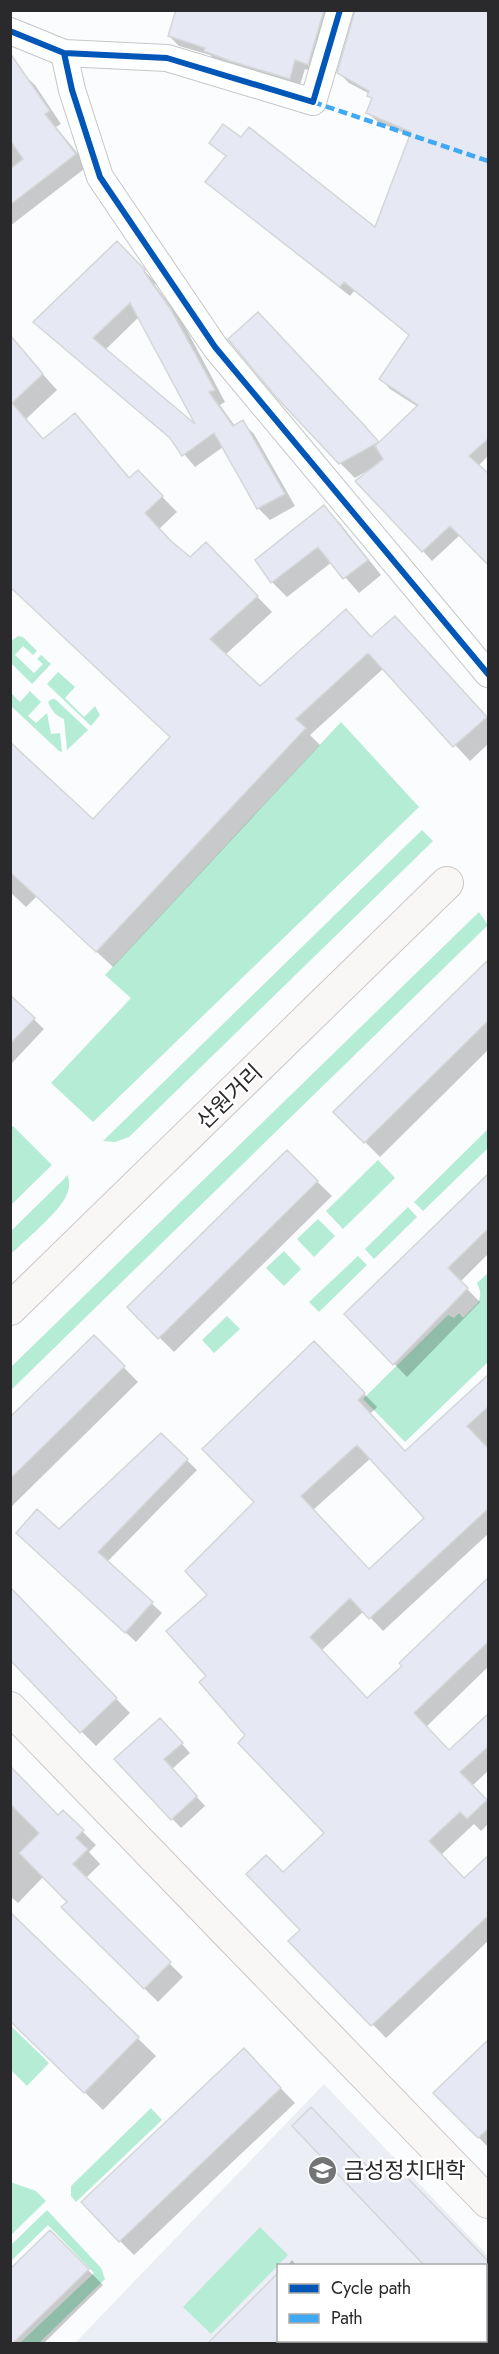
<svg xmlns="http://www.w3.org/2000/svg" width="499" height="2354" viewBox="0 0 499 2354" font-family="Jost,'Noto Sans KR',sans-serif">
<style>
.built{fill:#eceef5;fill-rule:evenodd}
.green{fill:#b4ecd5}
.shadow{fill:#0003;fill-rule:evenodd}
.building{fill:#e6e8f3;stroke:#d5d6d8;stroke-width:1.5;fill-rule:evenodd}
.lines{fill:none;stroke-linecap:round;stroke-linejoin:round}
.minor-casing{stroke:#c5c6c8;stroke-width:28}
.major-casing{stroke:#ccc6c6;stroke-width:34}
.minor{stroke:#feffff;stroke-width:26}
.major{stroke:#f9f6f6;stroke-width:32}
.quiet{stroke:#3fa9f5;stroke-width:4.5;stroke-dasharray:9 4.5;stroke-linecap:butt}
.cycleway-casing{stroke:#fff;stroke-width:10}
.cycleway{stroke:#0057b8;stroke-width:6}
.labels{text-anchor:middle;dominant-baseline:central;stroke-width:5;stroke-linejoin:round;paint-order:stroke}
.street-label{font-size:22px;fill:#2a2a2c;stroke:#fff}
.poi-label{font-size:22px;fill:#2a2a2c;stroke:#fff;text-anchor:start}
</style>
<rect width="100%" height="100%" fill="#fbfcfe"/>
<path class="built" d="M324,2084L488,2256V2343L74,2344ZM278,2266H486V2340H278Z"/>
<path class="green" d="M18,636L23,637L37,651L33,655L23,646L15,655L34,673L43,664L37,659L41,655L51,664L32,684L11,663V641Z
M58,672L75,687L65,698L84,717L95,706L100,715L91,726L47,684Z
M30,691L41,702L28,716L36,723L47,713L51,734L60,733L62,752L59,751L11,706V693L20,702Z
M52,699H55L88,730L67,750L64,719C56,716 51,710 48,702Z
M341,722L419,807L93,1122L51,1083L131,998L105,975Z
M422,830L433,841L129,1137L115,1142L103,1141Z
M479,912L488,925L11,1390V1367Z
M13,1126L52,1165L11,1205L10,1129Z
M488,1129V1148L423,1211L414,1202Z
M378,1160L395,1178L343,1229L326,1211Z
M68,1175C69,1181 70,1188 67,1194C61,1211 24,1241 11,1254V1231Z
M408,1207L417,1217L374,1259L365,1249Z
M318,1219L335,1236L314,1257L297,1239Z
M284,1251L301,1269L284,1286L266,1268Z
M358,1256L367,1265L319,1312L309,1302Z
M488,1273V1362L405,1442L363,1399L448,1315L454,1318L459,1313L463,1318C475,1305 486,1301 477,1283Z
M227,1316L240,1329L214,1353L202,1340Z
M11,2026L49,2063L27,2086L11,2070Z
M151,2108L162,2120L76,2202L71,2196V2186Z
M13,2183L36,2191L46,2201L11,2235L10,2184Z
M47,2210L101,2268L105,2279L39,2343H20L94,2273L48,2225L11,2261V2245Z
M260,2227L288,2255L211,2334L183,2307Z"/>
<path class="shadow" d="M177,10H338L318,73L305,69L299,88L215,60L210,55L179,46L169,36Z
M488,10V456L478,466L460,535L432,561L423,551L367,471L355,478L340,463L272,329L380,444L418,407L390,389L381,379L410,336L354,291L350,296L217,191L207,182L227,157L211,142L376,229L411,136L378,122L368,113L373,100L370,94L349,83L339,73Z
M22,73L35,85L61,124L56,127L88,166L10,226V81Z
M117,243L156,283L155,285L182,321L225,402L220,405L235,426L242,422L254,434L295,506L270,520L258,508L223,447L195,467L174,442L47,333ZM139,317L200,430L105,350Z
M14,342L57,390L26,419L44,440L75,415L131,479L138,472L177,512L159,529L175,545L190,559H221L272,612L225,655L260,688L372,639L410,633L488,719V744L470,761L384,668L310,735L320,745L113,967L37,896L26,907L10,892V744L93,821L172,737L10,586V346Z
M324,507L339,522L381,575L359,593L332,562L287,597L272,582L257,560Z
M488,961V1050L380,1157L335,1112Z
M17,1003L44,1029L12,1063L10,1061V1009Z
M287,1152L332,1196L174,1352L129,1307Z
M488,1175V1254L460,1282L480,1302L407,1377L346,1314Z
M94,1337L138,1382L10,1508V1419Z
M314,1343L377,1407L370,1414L406,1453L488,1376V1534L383,1631L364,1611L321,1651L368,1700L488,1579V1667L426,1727L450,1751L488,1715V1771L472,1786L488,1803V1824L481,1831L474,1824L441,1855L465,1879L488,1857V1941L386,2038L291,1941L302,1930L283,1874L326,1833L247,1735L208,1676L210,1595L256,1502ZM371,1458L427,1518L369,1571L313,1510Z
M161,1435L197,1470L107,1562L162,1613L136,1642L28,1543L59,1531Z
M10,1589L130,1713L96,1746L81,1731Z
M169,1729L190,1753L172,1769L205,1806L181,1828L116,1759Z
M10,1768L58,1817L63,1812L96,1845L89,1852L100,1864L85,1879L183,1977L158,2002L63,1907L69,1902L44,1876L18,1903L10,1896Z
M21,1925L156,2056L103,2110L10,2020Z
M488,2041V2147L435,2093Z
M258,2065L295,2103L134,2255L120,2241Z
M294,2126L378,2179L488,2263V2329L486,2326V2266H428Z
M50,2232L103,2285L43,2344H10V2271Z
M292,2260L297,2266H287Z
M278,2274V2340H332L329,2344H210Z
M370,2340H419L422,2344H368Z"/>
<path class="building" d="M176,10H324L308,65L295,60L290,79L230,61L204,51L205,48L168,36Z
M355,10H489V438L469,456L489,474V566L450,526L422,552L355,481L383,459L375,446L418,405L379,379L409,335L344,282L340,287L205,182L226,156L209,143L223,124L241,137L249,127L375,227L411,132L366,113L372,98L367,96L369,91L337,73Z
M10,53L50,111L45,114L76,154L10,205V169L23,159L10,140Z
M117,241L145,270L144,272L170,308L215,390L209,392L233,426L243,420L285,494L257,509L214,433L182,456L170,438L33,322ZM130,303L195,424L93,338Z
M258,312L363,424L379,442L339,464L277,398L228,339Z
M10,335L43,374L12,403L43,439L75,413L129,478L138,470L163,496L145,513L170,540L190,557L206,542L258,596L210,639L260,686L346,609L371,637L395,616L487,717L453,747L368,653L296,719L306,728L96,952L10,872V742L93,819L170,737L10,587Z
M324,505L368,560L343,579L318,547L271,583L255,560Z
M489,959V1020L364,1143L333,1112Z
M10,995L35,1018L10,1044Z
M287,1150L318,1181L158,1339L127,1307Z
M489,1173V1228L448,1268L468,1288L393,1365L344,1314Z
M94,1335L125,1366L10,1479V1417Z
M314,1341L365,1393L358,1400L405,1451L489,1374V1406L467,1426L489,1449V1508L369,1619L350,1598L310,1637L367,1698L402,1666L399,1663L489,1577V1641L414,1713L449,1750L489,1713V1746L460,1772L487,1800L467,1819L460,1812L429,1841L464,1878L489,1855V1915L371,2026L288,1941L300,1930L246,1874L266,1855L283,1872L324,1833L238,1743L245,1735L199,1682L206,1676L166,1631L207,1595L185,1571L254,1502L202,1449ZM357,1445L424,1518L369,1569L301,1496Z
M161,1433L188,1459L98,1552L153,1602L125,1633L16,1533L37,1509L59,1529Z
M10,1587L117,1698L80,1733L10,1660Z
M160,1718L183,1743L164,1759L197,1796L171,1820L114,1759Z
M10,1766L58,1815L63,1810L84,1830L76,1838L88,1849L73,1864L171,1962L144,1989L61,1907L67,1902L19,1853L39,1833L10,1804Z
M10,1912L139,2037L84,2093L10,2021Z
M489,2039V2128L478,2138L433,2093Z
M244,2048L281,2088L119,2242L81,2202Z
M311,2107L378,2177L393,2163L489,2262V2265H424L292,2126Z
M50,2230L89,2269L13,2343H10V2269Z
M279,2272V2343H208Z"/>
<g class="lines">
<defs>
<path id="minor" d="M10,31L64,53L167,58L313,102L340,10
M64,53L72,90L100,177L215,347L488,674"/>
<path id="major" d="M10,1309L447,883
M10,1708L488,2202"/>
</defs>
<use href="#minor" class="minor-casing"/>
<use href="#major" class="major-casing"/>
<use href="#minor" class="minor"/>
<use href="#major" class="major"/>
<path class="quiet" d="M313,102L488,161"/>
<defs>
<path id="cycleway" d="M10,31L64,53L167,58L313,102L340,10
M64,53L72,90L100,177L215,347L488,674"/>
</defs>
<use href="#cycleway" class="cycleway-casing"/>
<use href="#cycleway" class="cycleway"/>
</g>
<defs>
<symbol id="university-disc" viewBox="-11 -11 22 22"><circle r="9.5" fill="#737476" stroke="#fff"/><path d="M0-5L7-2L0 1L-7-2ZM-4 1L0 2.5L4 1V4Q0 6-4 4Z" fill="#fff"/></symbol>
</defs>
<g fill-rule="evenodd">
<use href="#university-disc" x="306" y="2154" width="33" height="33"/>
</g>
<g class="labels">
<g class="street-label">
<text transform="translate(229 1096) rotate(-44)">산원거리</text>
</g>
<g class="poi-label">
<text x="344" y="2170">금성정치대학</text>
</g>
</g>
<rect width="499" height="2354" fill="none" stroke="#2a2a2c" stroke-width="24"/>
<rect x="277" y="2264" width="210" height="78" fill="#ffffff" stroke="#aaaaab" stroke-width="1.5"/>
<rect x="289" y="2284" width="30" height="9" fill="#0057b8" stroke="#aaaaab" stroke-width="1.5"/>
<text x="331" y="2294" font-size="18" fill="#2a2a2c">Cycle path</text>
<rect x="289" y="2314" width="30" height="9" fill="#3fa9f5" stroke="#aaaaab" stroke-width="1.5"/>
<text x="331" y="2324" font-size="18" fill="#2a2a2c">Path</text>
</svg>
